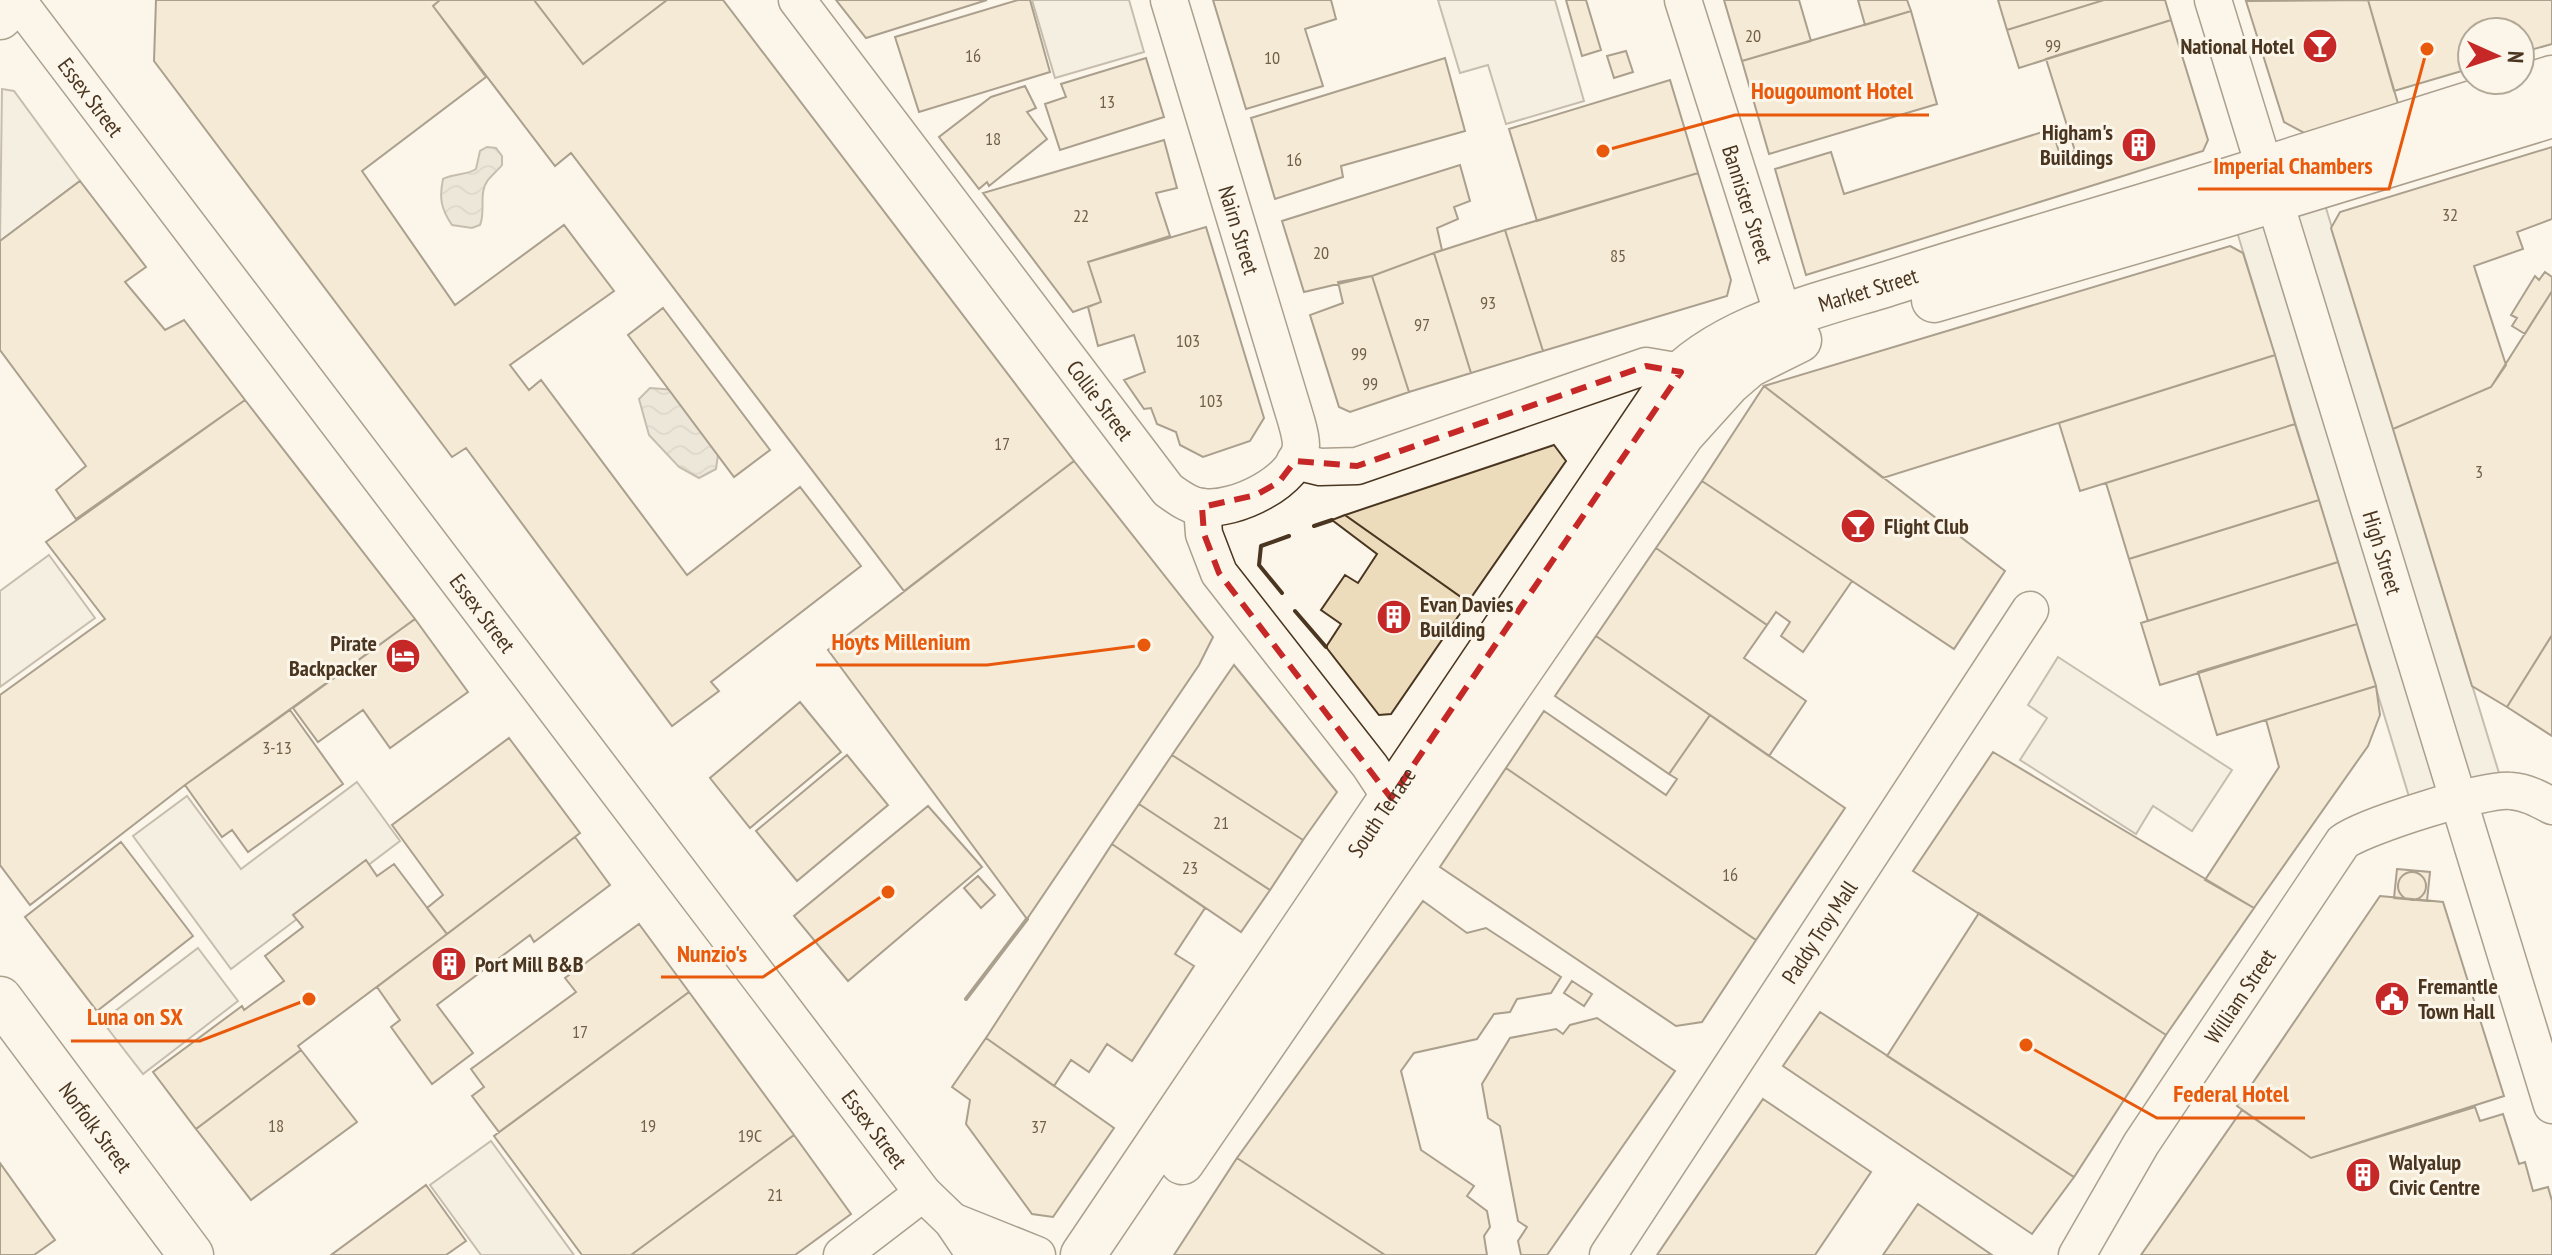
<svg xmlns="http://www.w3.org/2000/svg" width="2552" height="1255" viewBox="0 0 2552 1255" font-family="'PT Sans Narrow',sans-serif">
<style>
.parking{fill:#ede7d9;stroke:#887966;stroke-width:2}
.water{fill:url(#water-waves);stroke:#887966;stroke-width:2}
.building{fill:#ecdcbc;stroke:#4a3520;stroke-width:2}
.lines{fill:none;stroke-linecap:round;stroke-linejoin:round}
.street-casing{stroke:#4a3520;stroke-width:39}
.secondary-casing{stroke:#4a3520;stroke-width:47}
.street{stroke:#fbf6e9;stroke-width:36}
.secondary{stroke:#fbf6e9;stroke-width:44}
.wall{stroke:#4a3520;stroke-width:4}
.marked{fill:none;stroke:#c62828;stroke-width:6;stroke-dasharray:16 10;stroke-linejoin:round}
.labels{text-anchor:middle;dominant-baseline:central;stroke-width:6;stroke-linejoin:round;paint-order:stroke}
.number-label{font-size:18px;fill:#725f47}
.poi-label{font-size:22px;font-weight:bold;fill:#4a3520;stroke:#fbf6e9;text-anchor:start}
.street-label{font-size:22px;fill:#4a3520;stroke:#fbf6e9}
.leader{fill:none;stroke:#e8590c;stroke-width:3}
.callout-dot{fill:#e8590c;stroke:#fbf6e9;stroke-width:3}
.callout-label{font-size:24px;text-anchor:middle;font-weight:bold;fill:#e8590c;stroke:#fbf6e9;stroke-width:6;stroke-linejoin:round;paint-order:stroke}
</style>
<defs>
<pattern id="water-waves" width="16" height="10" patternUnits="userSpaceOnUse" patternTransform="scale(2)"><rect width="16" height="10" fill="#dcd4c6"/><path d="M0 5q4-4 8 0t8 0" fill="none" stroke="#beb7aa"/></pattern>
</defs>
<rect width="100%" height="100%" fill="#fbf6e9"/>
<path class="parking" d="M1032,0H1129L1144,52L1055,78Z
M1438,0H1555L1584,101L1506,124L1488,65L1460,73Z
M2,89L14,91L80,181L0,241Z
M2322,195L2499,773L2410,800L2234,222Z
M49,555L95,618L0,687V591Z
M2058,657L2232,770L2192,831L2153,806L2136,834L2020,760L2047,718L2028,705Z
M357,782L400,841L231,969L133,836L187,796L241,869Z
M198,948L238,1001L143,1074L102,1021Z
M491,1141L574,1255H481L430,1185Z"/>
<path class="water" d="M487,147L496,148L502,156V165C498,170 492,175 488,180C478,193 486,211 480,225L472,228L452,225C441,209 439,198 443,179C454,173 465,176 476,169L480,151Z
M650,388L676,390L719,448L716,469L699,478L679,467L649,435L639,399Z"/>
<path class="building" d="M156,0H440L433,6L486,77L362,171L455,305L564,225L614,291L510,365L529,390L541,380L687,575L800,487L861,566L711,682L719,691L672,726L466,448L452,457L154,61Z
M440,0H534L583,64L667,0H723L1074,461L904,591L571,153L555,166L433,6Z
M534,0H667L583,64Z
M836,0H987L866,38Z
M1018,0H1030L1050,72L919,112L895,37Z
M1213,0H1331L1336,19L1305,29L1323,86L1246,109Z
M1566,0H1586L1601,50L1582,56Z
M1724,0H1799L1811,41L1742,61Z
M1858,0H1907L1911,11L1865,25Z
M1998,0H2104L2007,30Z
M2104,0H2165L2171,20L2019,68L2007,30Z
M2368,0L2399,107L2308,135L2284,122L2246,1Z
M2368,0H2552V44L2520,53V32H2472V68L2394,91Z
M1911,11L1937,104L1769,154L1742,61Z
M2171,20L2208,140L2203,151L1806,275L1775,169L1831,152L1844,194L2052,129L2060,155L2075,151L2046,59Z
M1626,51L1633,72L1614,78L1607,56Z
M1146,58L1164,117L1060,150L1045,104L1066,97L1061,84Z
M1445,58L1465,131L1341,166L1343,177L1275,199L1251,118Z
M1670,80L1698,173L1537,221L1509,129Z
M1025,86L1036,108L1027,112L1047,139L989,186L987,182L979,189L939,137L991,97Z
M1164,140L1177,188L1156,193L1170,236L1088,262L1101,302L1073,312L983,193Z
M2552,147V219L2517,232L2523,249L2474,266L2506,365L2491,387L2393,429L2331,228L2340,212Z
M1460,165L1470,201L1454,207L1458,219L1437,228L1442,250L1372,276L1304,292L1282,221Z
M1698,173L1731,280L1727,296L1543,351L1505,230Z
M80,181L146,267L125,282L165,330L184,320L245,400L76,519L56,490L86,466L0,350V241Z
M1206,227L1264,418L1250,441L1203,457L1180,445L1176,432L1157,424L1151,408L1144,409L1124,380L1145,372L1134,335L1098,346L1088,307L1101,302L1088,262Z
M1505,230L1543,351L1471,373L1434,253Z
M2230,246L2243,253L2275,355L1883,478L1764,386Z
M1434,253L1471,373L1409,392L1372,276Z
M2545,272L2552,277V291L2525,334L2512,326L2517,318L2511,315L2535,276L2539,280Z
M1372,276L1409,392L1350,412L1339,407L1310,315L1343,303L1338,282Z
M2552,291V635L2507,707L2472,686L2393,429L2491,387Z
M663,308L770,450L734,477L628,335Z
M2275,355L2295,424L2080,491L2059,423Z
M1764,386L2005,571L1954,649L1702,481Z
M245,400L415,619L185,785L30,905L0,865V695L105,619L46,542Z
M2295,424L2319,500L2129,559L2106,483Z
M1554,445L1566,461L1468,602L1345,515Z
M1074,461L1213,637L1199,665L1027,919L828,650Z
M1702,481L1852,581L1803,652L1781,636L1790,622L1776,612L1767,625L1656,548Z
M2319,500L2338,562L2148,621L2129,559Z
M1345,515L1468,602L1391,714L1379,715L1326,647L1341,624L1321,610L1345,575L1358,583L1377,554L1332,520Z
M1656,548L1767,625L1744,658L1806,701L1769,756L1596,636Z
M2338,562L2357,624L2160,685L2141,623Z
M415,619L468,692L390,748L363,710L318,742L293,708Z
M2357,624L2376,686L2217,735L2198,672Z
M2552,635V736L2507,707Z
M1596,636L1710,715L1669,774L1555,696Z
M1234,665L1337,792L1303,840L1172,755Z
M2376,686L2380,715L2368,746L2254,908L2205,880L2279,767L2266,720Z
M800,702L841,752L750,828L710,778Z
M290,710L343,784L248,852L232,830L222,837L185,785Z
M1544,711L1666,795L1677,779L1669,774L1710,715L1845,808L1756,940L1506,768Z
M509,738L580,833L447,934L427,908L443,895L392,825Z
M1993,752L2254,908L2166,1035L1913,871Z
M847,755L888,805L797,881L756,831Z
M1172,755L1303,840L1270,890L1139,804Z
M1506,768L1756,940L1702,1022L1676,1026L1440,867Z
M1139,804L1270,890L1241,932L1112,844Z
M928,806L982,867L848,981L794,916Z
M575,837L610,885L534,942L530,935L437,1005L473,1053L432,1084L391,1027L400,1020L377,987Z
M121,842L193,936L97,1011L25,917Z
M1112,844L1205,908L1175,954L1194,966L1132,1061L1107,1044L1089,1072L1071,1060L1054,1086L986,1038Z
M366,860L377,876L394,864L447,934L298,1046L301,1050L196,1129L153,1072L242,1006L244,1010L284,981L265,956L303,927L293,915Z
M2397,869L2430,872L2427,901L2394,898Z
M2398 886a14 14 0 1 1 28 0a14 14 0 1 1-28 0Z
M978,876L995,895L981,908L964,888Z
M2380,896L2443,902L2504,1096L2311,1158L2237,1106Z
M1423,901L1467,933L1486,928L1561,977L1551,993L1517,999L1510,1012L1494,1014L1477,1039L1414,1053L1401,1071L1421,1150L1474,1186L1467,1196L1487,1211L1490,1227L1484,1236L1487,1255H1385L1237,1158Z
M1979,913L2166,1035L2074,1177L1887,1056Z
M639,924L689,992L499,1132L472,1096L484,1087L471,1069L576,992L565,978Z
M1572,981L1592,994L1584,1006L1564,993Z
M689,992L794,1135L631,1255H582L494,1136Z
M1820,1012L2074,1177L2032,1234L1783,1066Z
M1597,1018L1675,1071L1547,1255H1521L1518,1241L1527,1227L1518,1221L1500,1126L1488,1118L1482,1084L1510,1038L1556,1029L1563,1034L1570,1025Z
M986,1038L1114,1128L1053,1217L1032,1214L966,1124L970,1100L952,1087Z
M301,1050L357,1122L251,1200L196,1129Z
M1763,1099L1871,1172L1815,1255H1657Z
M2475,1107L2480,1121L2503,1114L2519,1164L2525,1162L2533,1191L2548,1187L2552,1201V1255H2141L2242,1110L2311,1158Z
M794,1135L851,1214L795,1255H631Z
M1237,1158L1385,1255H1174Z
M0,1163L55,1240L34,1255H0Z
M426,1185L466,1241L446,1255H331Z
M1918,1204L1992,1255H1883Z"/>
<g class="lines">
<defs>
<g id="street">
<path id="s1" d="M17,0L923,1193L952,1221L975,1255"/>
<path id="s2" d="M797,0L1168,490C1178,497 1189,506 1202,507C1234,512 1299,481 1301,445C1301,437 1298,427 1296,420L1169,0"/>
<path id="s3" d="M1683,0L1784,318"/>
<path id="s4" d="M2213,0L2552,1105"/>
<path d="M1295,461L1320,467L1357,466L1646,366L1681,372"/>
<path d="M1202,507L1204,534L1219,573L1370,766L1391,798"/>
<path d="M952,1221L1037,1255"/>
<path d="M842,1255L923,1193"/>
<path id="s5" d="M1608,1255L2030,610"/>
<path id="s6" d="M2077,1255L2141,1144L2343,842C2365,826 2485,788 2511,791C2526,792 2539,799 2552,806"/>
</g>
<g id="secondary">
<path d="M0,17L16,0"/>
<path d="M1934,300L2225,215L2552,115"/>
<path id="s7" d="M0,999L191,1255"/>
<path d="M1182,1162L1682,434L1728,383L1749,365L1799,340"/>
<path id="s8" d="M1083,1255L1669,386C1723,325 1822,305 1897,281C2003,247 2110,217 2216,184C2328,149 2440,113 2552,78"/>
</g>
</defs>
<use href="#street" class="street-casing"/>
<use href="#secondary" class="secondary-casing"/>
<use href="#street" class="street"/>
<use href="#secondary" class="secondary"/>
<path class="wall" d="M1314,526L1332,520
M1282,593L1259,565L1261,546L1289,536
M1295,611L1326,647
M966,999L1027,919"/>
</g>
<path d="M0 0H2552V1255H0ZM1646,366L1681,372L1391,798L1219,573L1204,534L1202,507L1256,495L1279,482L1295,461L1357,466Z" fill="#fbf6e9" fill-opacity=".55" fill-rule="evenodd"/>
<path class="marked" d="M1646,366L1681,372L1391,798L1219,573L1204,534L1202,507L1256,495L1279,482L1295,461L1357,466Z"/>
<defs>
<symbol id="bar-disc" viewBox="-11 -11 22 22"><circle r="9.5" fill="#c62828" stroke="#fbf6e9"/><path d="M-6-5H6L.8 .8V4.5H3.5V6h-7V4.5H-.8V.8Z" fill="#fff"/></symbol>
<symbol id="building-disc" viewBox="-11 -11 22 22"><circle r="9.5" fill="#c62828" stroke="#fbf6e9"/><path d="M-4-6H4V6H1V3H-1V6H-4ZM-2.5-4.3h1.7v1.8h-1.7ZM.8-4.3h1.7v1.8H.8ZM-2.5-1h1.7V.8h-1.7ZM.8-1h1.7V.8H.8Z" fill="#fff"/></symbol>
<symbol id="hotel-disc" viewBox="-11 -11 22 22"><circle r="9.5" fill="#c62828" stroke="#fbf6e9"/><path d="M-6-4.5h1.5V1H6V5H4.5V3h-9V5H-6ZM-4 0a1.8 1.8 0 1 1 3.6 0ZM.5 0V-2.5h3Q6-2.5 6 0Z" fill="#fff"/></symbol>
<symbol id="civic-disc" viewBox="-11 -11 22 22"><circle r="9.5" fill="#c62828" stroke="#fbf6e9"/><path d="M-.6-6.5H3V-4.5H.6V-3L4-1V1h2V6H-6V1h2V-1L-.6-3ZM-1.2 2.5V6h2.4V2.5Z" fill="#fff"/></symbol>
</defs>
<g fill-rule="evenodd">
<use href="#bar-disc" x="2300" y="26" width="40" height="40"/>
<use href="#building-disc" x="2119" y="125" width="40" height="40"/>
<use href="#bar-disc" x="1838" y="506" width="40" height="40"/>
<use href="#building-disc" x="1374" y="597" width="40" height="40"/>
<use href="#hotel-disc" x="383" y="636" width="40" height="40"/>
<use href="#building-disc" x="429" y="944" width="40" height="40"/>
<use href="#civic-disc" x="2372" y="979" width="40" height="40"/>
<use href="#building-disc" x="2343" y="1155" width="40" height="40"/>
</g>
<g class="labels">
<g class="number-label">
<text x="1753" y="35">20</text>
<text x="2053" y="45">99</text>
<text x="973" y="55">16</text>
<text x="1272" y="57">10</text>
<text x="1107" y="101">13</text>
<text x="993" y="138">18</text>
<text x="1294" y="159">16</text>
<text x="2450" y="214">32</text>
<text x="1081" y="215">22</text>
<text x="1321" y="252">20</text>
<text x="1618" y="255">85</text>
<text x="1488" y="302">93</text>
<text x="1422" y="324">97</text>
<text x="1188" y="340">103</text>
<text x="1359" y="353">99</text>
<text x="1370" y="383">99</text>
<text x="1211" y="400">103</text>
<text x="1002" y="443">17</text>
<text x="2479" y="471">3</text>
<text x="277" y="747">3-13</text>
<text x="1221" y="822">21</text>
<text x="1190" y="867">23</text>
<text x="1730" y="874">16</text>
<text x="580" y="1031">17</text>
<text x="276" y="1125">18</text>
<text x="648" y="1125">19</text>
<text x="1039" y="1126">37</text>
<text x="750" y="1135">19C</text>
<text x="775" y="1194">21</text>
</g>
<g class="poi-label">
<text x="2294" y="46" text-anchor="end">National Hotel</text>
<text x="2113" y="132" text-anchor="end">Higham's<tspan x="2113" dy="25">Buildings</tspan></text>
<text x="1884" y="526">Flight Club</text>
<text x="1420" y="604">Evan Davies<tspan x="1420" dy="25">Building</tspan></text>
<text x="377" y="643" text-anchor="end">Pirate<tspan x="377" dy="25">Backpacker</tspan></text>
<text x="475" y="964">Port Mill B&amp;B</text>
<text x="2418" y="986">Fremantle<tspan x="2418" dy="25">Town Hall</tspan></text>
<text x="2389" y="1162">Walyalup<tspan x="2389" dy="25">Civic Centre</tspan></text>
</g>
<g class="street-label">
<text stroke="none"><textPath href="#s1" startOffset="122">Essex Street</textPath></text>
<text stroke="none"><textPath href="#s3" startOffset="214">Bannister Street</textPath></text>
<text transform="translate(1239 230) rotate(73)">Nairn Street</text>
<text stroke="none"><textPath href="#s8" startOffset="1272">Market Street</textPath></text>
<text stroke="none"><textPath href="#s2" startOffset="502">Collie Street</textPath></text>
<text stroke="none"><textPath href="#s4" startOffset="578">High Street</textPath></text>
<text stroke="none"><textPath href="#s1" startOffset="770">Essex Street</textPath></text>
<text stroke="none"><textPath href="#s8" startOffset="534">South Terrace</textPath></text>
<text stroke="none"><textPath href="#s5" startOffset="386">Paddy Troy Mall</textPath></text>
<text stroke="none"><textPath href="#s6" startOffset="306">William Street</textPath></text>
<text stroke="none"><textPath href="#s7" startOffset="160">Norfolk Street</textPath></text>
<text stroke="none"><textPath href="#s1" startOffset="1418">Essex Street</textPath></text>
</g>
</g>
<path class="leader" d="M1603 151L1735 115H1929M2427 49L2389 189H2198M1144 645L987 665H816M888 892L763 977H661M309 999L200 1041H71M2026 1045L2157 1118H2305"/>
<g class="callout-dot">
<circle cx="1603" cy="151" r="8"/>
<circle cx="2427" cy="49" r="8"/>
<circle cx="1144" cy="645" r="8"/>
<circle cx="888" cy="892" r="8"/>
<circle cx="309" cy="999" r="8"/>
<circle cx="2026" cy="1045" r="8"/>
</g>
<g class="callout-label">
<text x="1832" y="99">Hougoumont Hotel</text>
<text x="2293" y="174">Imperial Chambers</text>
<text x="901" y="650">Hoyts Millenium</text>
<text x="712" y="962">Nunzio's</text>
<text x="135" y="1025">Luna on SX</text>
<text x="2231" y="1102">Federal Hotel</text>
</g>
<g transform="translate(2496 56) rotate(93)"><circle r="38" fill="#fbf6e9" stroke="#b4a999" stroke-width="2"/>
<path d="M0-6L14 30L0 20L-14 30Z" fill="#c62828"/>
<text y="-12" font-size="22" font-weight="bold" text-anchor="middle" fill="#4a3520">N</text>
</g>
</svg>
